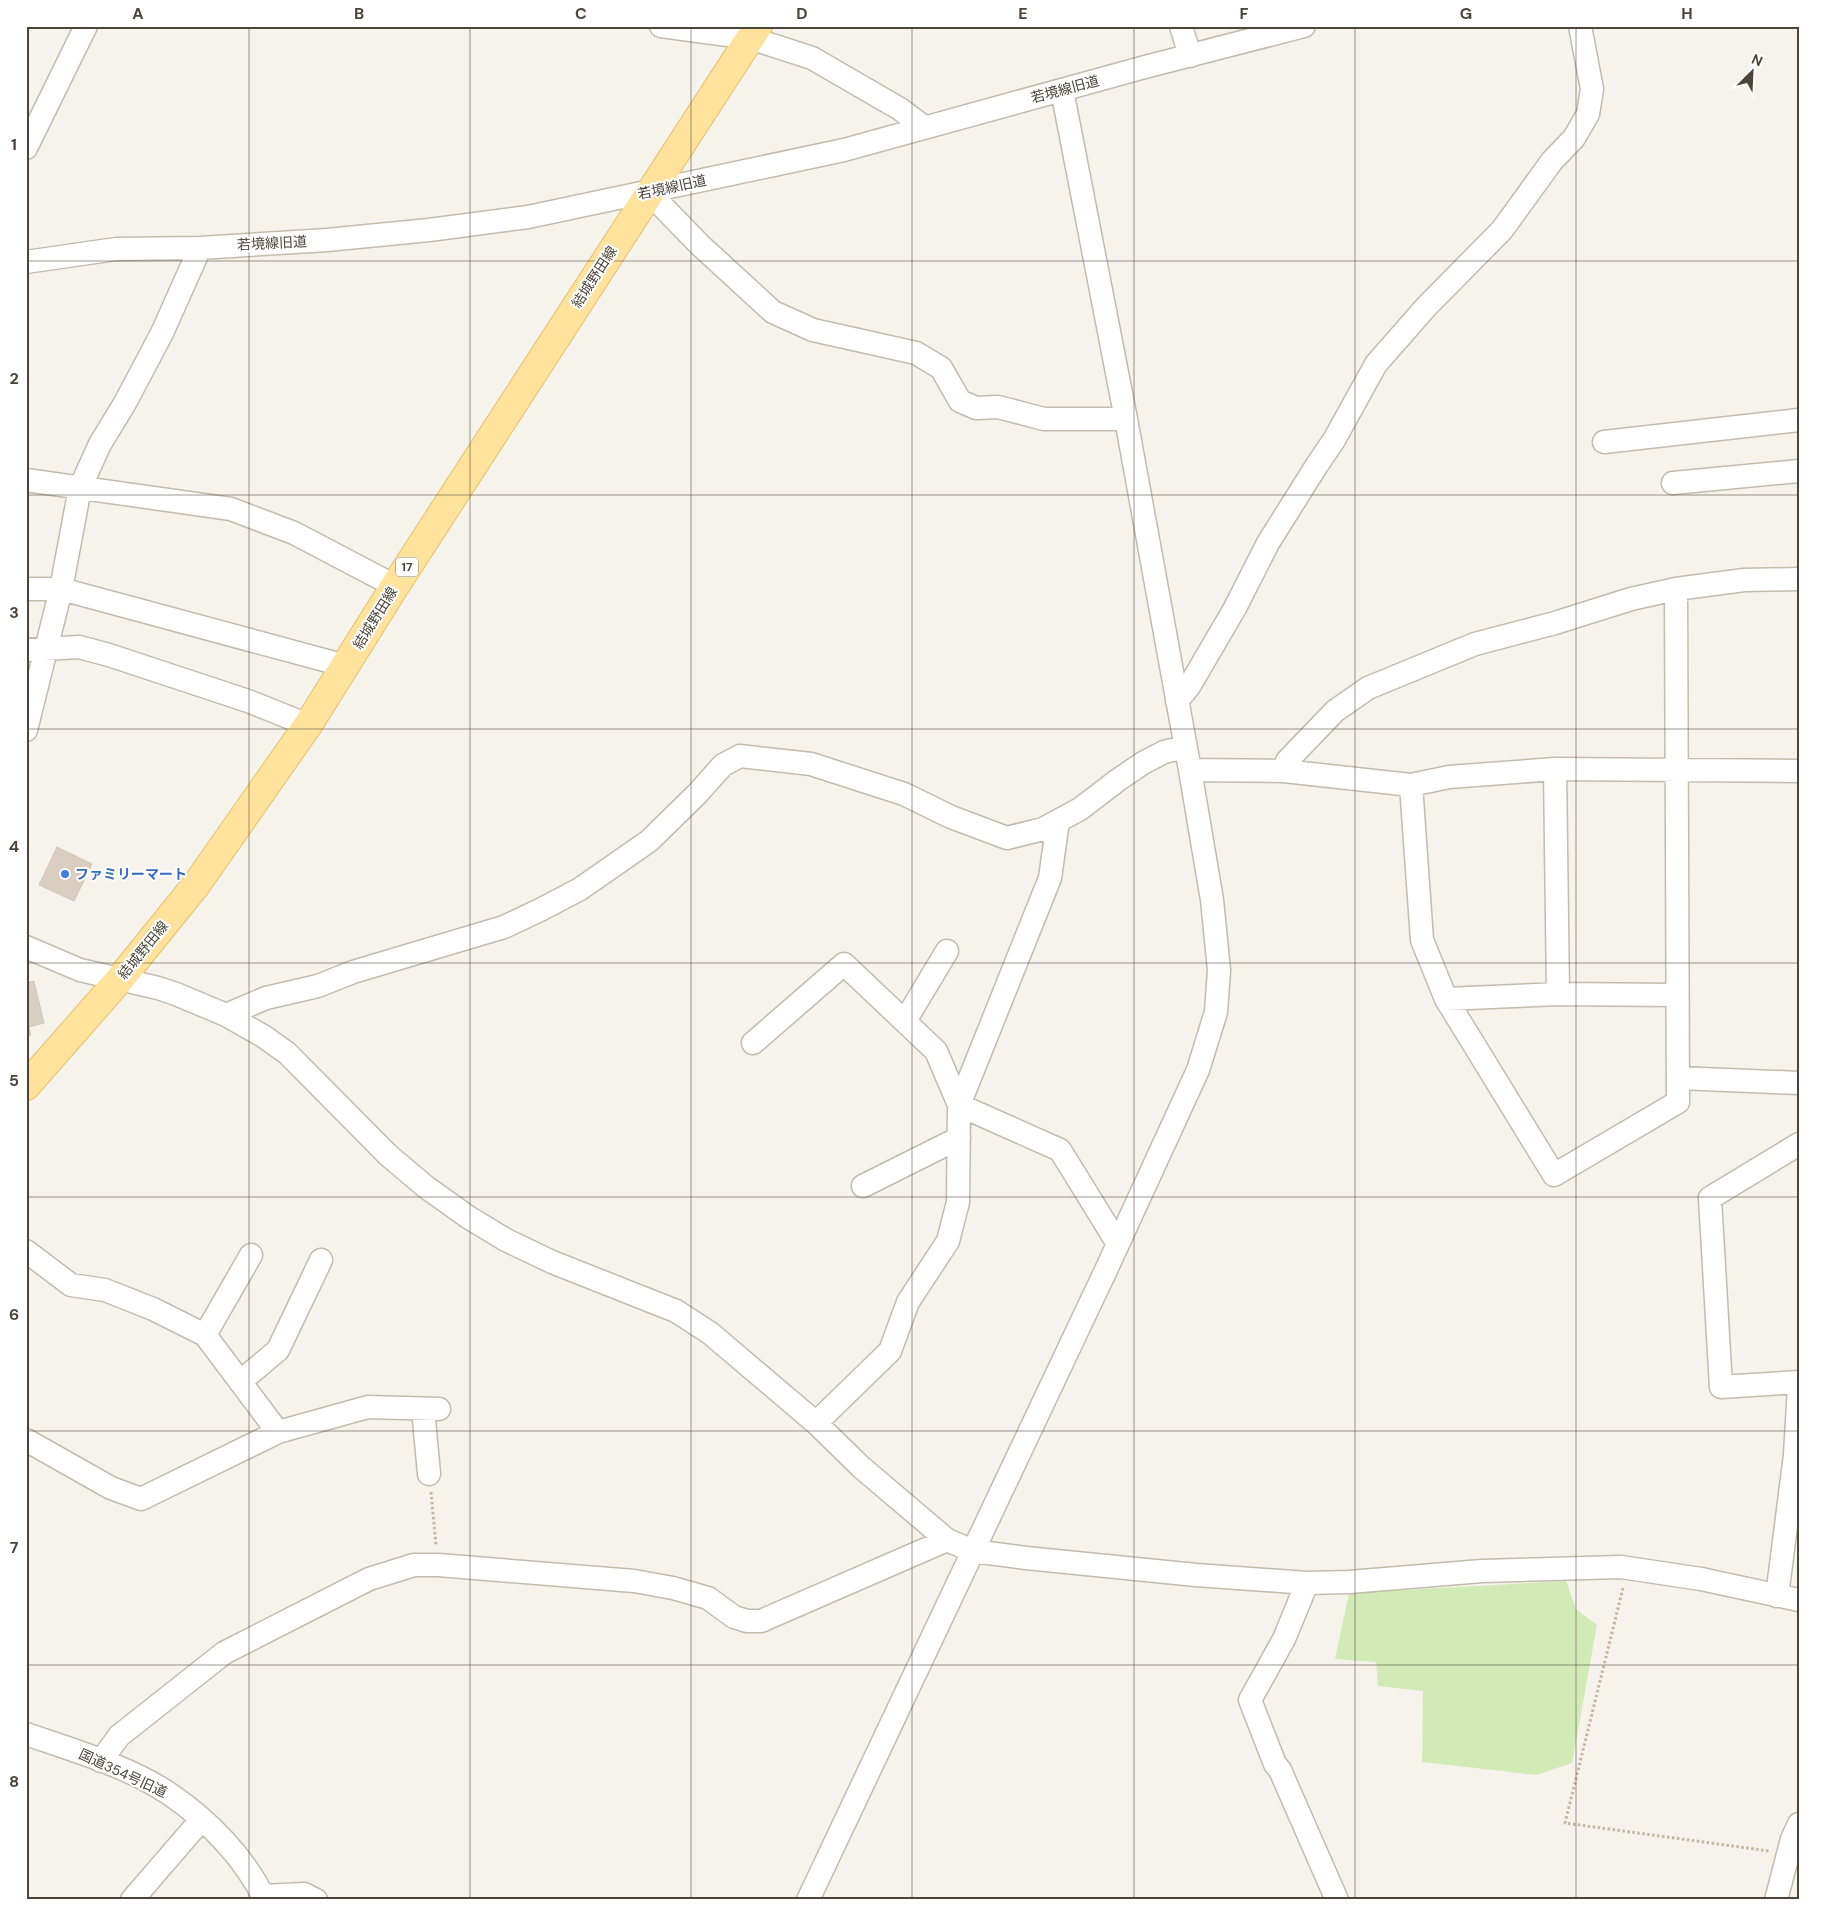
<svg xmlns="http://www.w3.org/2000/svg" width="1825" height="1926" viewBox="0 0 1825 1926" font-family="'DM Sans','Noto Sans JP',sans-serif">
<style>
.green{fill:#d2eab5}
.building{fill:#d8cfc1;stroke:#d3c7b4}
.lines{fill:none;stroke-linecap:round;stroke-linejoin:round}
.minor-casing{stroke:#c2bbae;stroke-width:25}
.major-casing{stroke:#e6c16a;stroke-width:30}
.path{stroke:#c4b79f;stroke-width:3;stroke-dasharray:2.5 2.5;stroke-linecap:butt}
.minor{stroke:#fff;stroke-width:22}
.major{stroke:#ffe39c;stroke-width:28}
.grid{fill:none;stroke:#4b4439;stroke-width:1;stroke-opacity:0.55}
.shop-dot{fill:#3f7fe0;stroke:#fff;stroke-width:2}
.labels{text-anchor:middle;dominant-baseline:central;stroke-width:4;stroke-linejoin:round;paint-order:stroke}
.shield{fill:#fff;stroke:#817c74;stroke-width:1}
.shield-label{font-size:12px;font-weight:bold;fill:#4b4439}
.street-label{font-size:14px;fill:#4b4439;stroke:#fff}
.shop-label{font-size:14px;font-weight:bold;fill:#366cbe;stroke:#fff;text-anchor:start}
.neatline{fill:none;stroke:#4b4439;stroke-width:2}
.grid-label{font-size:16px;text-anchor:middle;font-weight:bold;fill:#4b4439}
</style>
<rect width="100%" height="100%" fill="#f6f3ec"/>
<path class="green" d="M1566,1581L1576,1609L1597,1625L1572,1763L1536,1775L1422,1762L1423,1691L1378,1686L1376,1662L1335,1659L1349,1593Z"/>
<path class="building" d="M57,847L92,864L74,901L39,885Z
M34,981L44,1023L29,1027L31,1035L26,1036V983Z"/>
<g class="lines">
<defs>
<path id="minor" d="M661,26L750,38L812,58L900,109L924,127
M1181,26L1190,56
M26,148L86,26
M662,206L700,245L773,312L813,330L916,353L941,368L960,401L976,408L998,407L1044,419H1126
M26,262L116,249L200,248L327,240L429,230L528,217L844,150L1145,67L1304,26
M1604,442L1799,420
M26,480L231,509L294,533L395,586
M1673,483L1799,471
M26,589H61L346,666
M26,650L79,647L109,655L248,701L308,725
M1177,701L1190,685L1235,608L1268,543L1317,465L1334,440L1376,364L1426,307L1502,230L1552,161L1574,138L1588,114L1592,89L1580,26
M26,730L61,589L80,488L100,444L125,403L162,333L200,248
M1555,769L1558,994
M1190,770L1284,771L1411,785L1449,777L1555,769L1799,771
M1284,771L1287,761L1335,711L1368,688L1475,644L1555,623L1631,599L1676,589L1744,580L1799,579
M1411,785L1422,940L1446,999L1554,1175L1678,1102L1676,589
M26,947L80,970L158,988L176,994L226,1015L263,1036L287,1053L388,1155L426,1187L468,1217L506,1240L552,1262L676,1311L710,1333L816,1423L861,1467L947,1540L973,1551L1026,1558L1196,1575L1307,1583L1349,1582L1482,1571L1621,1567L1701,1579L1799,1600
M1446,999L1558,994L1677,995
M226,1015L266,998L318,986L353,972L504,927L540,910L580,889L649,841L697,794L723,765L740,756L811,764L904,794L951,817L1007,838L1043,829L1080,809L1118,780L1143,763L1164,752L1185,747
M905,1021L947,951
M753,1043L844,964L936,1051L959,1105L1060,1150L1118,1244
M1679,1078L1799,1083
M1799,1144L1710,1198L1721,1387L1799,1382
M863,1186L959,1138
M26,1251L71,1285L105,1290L153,1309L205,1335L278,1432L368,1407L439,1409
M205,1335L251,1255
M240,1382L278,1350L321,1260
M423,1409L429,1474
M816,1423L890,1351L908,1302L948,1241L958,1202L959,1105L1050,878L1058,821
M26,1440L111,1488L141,1499L278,1432
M1307,1583L1284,1639L1250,1700L1275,1764L1280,1770L1337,1900
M1777,1596L1795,1455L1799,1386
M26,1734C72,1750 131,1767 171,1795C209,1821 245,1858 265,1900
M101,1761L119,1736L224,1653L369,1579L414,1565H438L634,1581L673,1588L708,1598L734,1617L747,1621H761L947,1540
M263,1896L304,1894L316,1900
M132,1900L201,1820
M808,1900L1106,1270L1198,1070L1216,1012L1219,970L1212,900L1190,770L1126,419L1062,90
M1776,1900L1792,1839L1799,1824"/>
<path id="major" d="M26,1086L120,979L196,885L308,725L395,586L758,26"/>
</defs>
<use href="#minor" class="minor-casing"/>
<use href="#major" class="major-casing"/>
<path class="path" d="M431,1492L436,1545
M1623,1588L1565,1823L1769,1851"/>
<use href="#minor" class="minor"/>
<use href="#major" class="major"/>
</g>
<path class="grid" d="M249,26V1900M470,26V1900M691,26V1900M912,26V1900M1134,26V1900M1355,26V1900M1576,26V1900M26,261H1799M26,495H1799M26,729H1799M26,963H1799M26,1197H1799M26,1431H1799M26,1665H1799"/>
<circle class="shop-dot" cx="65" cy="874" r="5"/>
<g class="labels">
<rect class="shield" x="396" y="557.5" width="22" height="19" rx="4"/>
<g class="shield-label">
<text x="407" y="567">17</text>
</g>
<g class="street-label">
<text transform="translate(1065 89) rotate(-15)">若境線旧道</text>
<text transform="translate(672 187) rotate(-12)">若境線旧道</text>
<text transform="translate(272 243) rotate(-3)">若境線旧道</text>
<text transform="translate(594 277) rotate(-57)">結城野田線</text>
<text transform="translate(375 618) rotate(-58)">結城野田線</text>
<text transform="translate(143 950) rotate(-51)">結城野田線</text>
<text transform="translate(123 1773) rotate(25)">国道354号旧道</text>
</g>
<g class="shop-label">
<text x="75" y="874">ファミリーマート</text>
</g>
</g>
<rect width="1825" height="1926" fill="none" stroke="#ffffff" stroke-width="55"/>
<g transform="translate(1752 72) rotate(24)" stroke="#ffffff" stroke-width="4" paint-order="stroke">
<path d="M0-4L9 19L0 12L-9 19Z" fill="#4b4439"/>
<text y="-8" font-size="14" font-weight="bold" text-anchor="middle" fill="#4b4439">N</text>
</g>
<rect x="28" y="28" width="1770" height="1870" class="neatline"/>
<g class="grid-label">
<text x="138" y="19">A</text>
<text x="359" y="19">B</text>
<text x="581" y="19">C</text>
<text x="802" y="19">D</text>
<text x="1023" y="19">E</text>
<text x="1244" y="19">F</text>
<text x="1466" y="19">G</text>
<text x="1687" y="19">H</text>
<text x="14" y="150">1</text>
<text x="14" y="384">2</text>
<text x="14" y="618">3</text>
<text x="14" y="852">4</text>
<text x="14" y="1086">5</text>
<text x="14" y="1320">6</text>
<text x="14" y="1553">7</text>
<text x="14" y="1787">8</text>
</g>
</svg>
